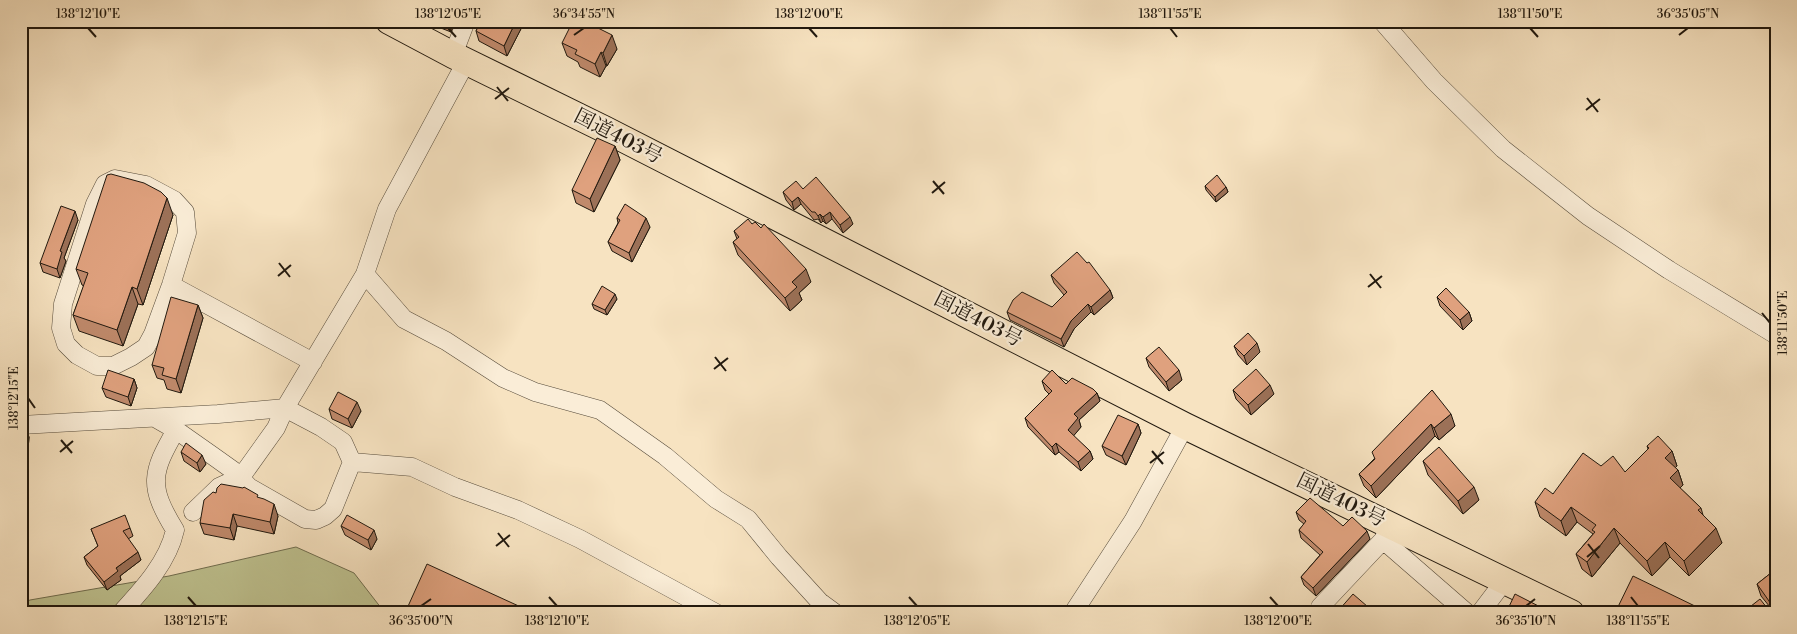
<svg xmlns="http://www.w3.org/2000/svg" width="1797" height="634" viewBox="0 0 1797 634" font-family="'Libre Bodoni','Noto Serif JP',serif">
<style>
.green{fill:#bfc391;stroke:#706e50}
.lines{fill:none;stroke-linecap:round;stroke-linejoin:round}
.minor-casing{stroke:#564b3b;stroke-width:19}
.highway-casing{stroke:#20180e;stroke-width:28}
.minor{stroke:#faedd7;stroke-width:18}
.highway{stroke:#f7e3c1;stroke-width:26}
.wall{fill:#c08a6c;stroke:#20180e}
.shaded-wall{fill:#9c7158;stroke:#20180e}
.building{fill:#dfa17e;stroke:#20180e}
.ticks{fill:none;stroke:#20180e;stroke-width:2}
.labels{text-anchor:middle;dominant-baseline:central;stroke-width:4.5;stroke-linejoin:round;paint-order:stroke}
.street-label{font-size:20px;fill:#20180e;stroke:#faedd7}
.neatline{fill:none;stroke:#20180e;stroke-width:2}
.ticks-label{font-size:12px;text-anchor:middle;fill:#20180e}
</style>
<rect width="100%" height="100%" fill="#f7e3c1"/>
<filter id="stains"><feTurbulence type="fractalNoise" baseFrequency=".004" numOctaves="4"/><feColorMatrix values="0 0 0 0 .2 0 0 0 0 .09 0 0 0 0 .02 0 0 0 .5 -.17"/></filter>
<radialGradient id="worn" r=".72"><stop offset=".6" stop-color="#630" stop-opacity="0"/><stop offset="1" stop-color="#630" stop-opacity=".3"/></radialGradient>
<path class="green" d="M296,547L354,573L385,613H21V604L30,600L169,576Z"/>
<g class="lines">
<defs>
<path id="minor" d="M1382,21L1434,81L1503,149L1588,216L1669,270L1776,335
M453,55L466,21
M115,179L146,185L174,200L185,212L187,233L171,285L153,334L146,347L131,357L113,366H97L77,355L66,344L61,328L63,304L95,204L105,184Z
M365,274L404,319L446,341L503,378L535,392L600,410L665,456L716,499L748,519L779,557L820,602L835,613
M171,285L313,362
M155,418L176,430L213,456L234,471L249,487L305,519L316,520L325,516L333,509L352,462
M21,425L218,414L285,408L321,427L343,442L352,462L412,467L455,487L518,510L580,539L716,613
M193,512L219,487L241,477L276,428L285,408L365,274L387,209L466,62
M1383,540L1467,613
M1320,607L1383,540L1388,530
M121,613C143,589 168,562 175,530C148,486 151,473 176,430
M1073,613L1133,521L1185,426
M1480,613L1505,580"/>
<path id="highway" d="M389,21L453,55L604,129L1185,426L1571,613"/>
</defs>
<use href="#minor" class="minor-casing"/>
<use href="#highway" class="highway-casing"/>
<use href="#minor" class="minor"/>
<use href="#highway" class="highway"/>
</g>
<path class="wall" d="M423,21H455L451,32Z
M481,21H525L507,56L479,41L476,31Z
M562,43L617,49L607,66H606L600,77L580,67L578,62L567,56Z
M615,146L620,160L594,212L576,203L572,190Z
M1205,186L1226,187L1228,192L1216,202L1206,190Z
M803,189L853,224L843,233L832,219L826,224L823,221L821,223L818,219L814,220L801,204L794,210L786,200L783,192Z
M173,215L143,305L138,304L123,346L79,331L73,315L84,286L82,285L76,269Z
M617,218L650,227L632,262L612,251L608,242L618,223Z
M78,220L64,258L66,261L60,278L43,272L40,263Z
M752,224L811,282L799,293L802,300L790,311L738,255L733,242L737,239L734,231Z
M1051,275L1110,290L1113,298L1094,315L1091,312L1074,329L1064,347L1010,320L1007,312L1052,307L1064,295L1054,283Z
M1437,297L1469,312L1472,321L1463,330L1440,306Z
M617,299L607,315L594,309L592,304Z
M198,305L203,318L181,393L167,389L164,380L157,378L152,365Z
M1234,346L1260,352L1247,365L1238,355Z
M1146,358L1182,380L1169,391L1149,367Z
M134,379L137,388L131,406L106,397L102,388Z
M1042,381L1066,384L1097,393L1100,401L1079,420L1081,427L1073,436L1090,451L1093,459L1081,471L1059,452L1055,455L1028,427L1025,418L1049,394L1045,390Z
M1233,390L1274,394L1251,415L1236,399Z
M1432,390L1455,426L1439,440L1435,436L1376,498L1364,486L1359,474L1374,459Z
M329,409L361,411L352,428L332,419Z
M1138,424L1141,433L1126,465L1106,455L1102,446Z
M21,432L27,433L29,437L28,450H21Z
M1647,446L1672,451L1677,466L1675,468L1678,470L1683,485L1680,488L1701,508L1703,515L1722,543L1689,576L1670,557L1652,576L1620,543L1592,577L1582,569L1576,554L1593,534L1577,522L1566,536L1540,517L1535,502L1553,494L1601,466L1625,472L1648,449Z
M181,452L206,464L200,472L184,461Z
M1423,461L1479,500L1463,514L1428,475Z
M259,498L278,516L274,534L237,526L234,540L204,534L200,523Z
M1296,512L1343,526L1370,539L1316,596L1304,585L1301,577L1320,555L1301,538L1299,530L1304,524L1299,520Z
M341,526L377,539L371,550L345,535Z
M130,528L133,536L128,539L141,560L120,576L121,580L107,590L87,565L84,557L98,546L91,529Z
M1776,569V611L1774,612L1761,596L1757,584Z"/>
<path class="shaded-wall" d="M447,21H455L451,32L447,22Z
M516,21H525L507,56L504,46Z
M612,35L617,49L607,66L603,53Z
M601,52L606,66L600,77L595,64Z
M615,146L620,160L594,212L590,199Z
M1226,187L1228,192L1216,202L1215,197Z
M798,197L801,204L794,210L792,202Z
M167,198L173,215L143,305L137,289Z
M75,211L78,220L64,258L66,261L60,278L57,269L60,251Z
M830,212L832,219L826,224L823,217Z
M820,214L823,221L821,223L818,216Z
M850,217L853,224L843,233L840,225Z
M646,218L650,227L632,262L629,253Z
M806,269L811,282L799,293L802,300L790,311L785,298L792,282Z
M132,287L138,304L123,346L117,330Z
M1110,290L1113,298L1094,315L1091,307Z
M615,294L617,299L607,315L605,310Z
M1088,304L1091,312L1074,329L1064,347L1061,339L1071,321Z
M198,305L203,318L181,393L176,379Z
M1469,312L1472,321L1463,330L1460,320Z
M1257,343L1260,352L1247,365L1244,356Z
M1179,370L1182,380L1169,391L1166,382Z
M134,379L137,388L131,406L128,397Z
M1270,385L1274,394L1251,415L1248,405Z
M1097,393L1100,401L1079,420L1081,427L1071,439L1068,430L1074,414Z
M357,402L361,411L352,428L348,419Z
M1451,414L1455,426L1439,440L1434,428Z
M1138,424L1141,433L1126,465L1122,456Z
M1431,424L1435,436L1376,498L1371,486Z
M27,433L29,437L28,450L26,445Z
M1056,443L1059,452L1055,455L1052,447Z
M1090,451L1093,459L1081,471L1078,462Z
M1672,451L1677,466L1670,473L1665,458Z
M202,455L206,464L200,472L197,463Z
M1678,470L1683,485L1675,493L1670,478Z
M1474,487L1479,500L1463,514L1458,501Z
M274,504L278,516L274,534L270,522Z
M1571,507L1577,522L1566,536L1561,521Z
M233,514L237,526L234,540L230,528Z
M1614,528L1620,543L1592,577L1587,562Z
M1716,528L1722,543L1689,576L1684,561Z
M374,530L377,539L371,550L368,540Z
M1367,531L1370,539L1316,596L1313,588Z
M1665,542L1670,557L1652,576L1647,561Z
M138,552L141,560L120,576L121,580L107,590L104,582L116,568Z
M1776,596V611L1774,612L1769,601Z"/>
<path class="building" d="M481,21H516L504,46L476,31Z
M573,21H584L612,35L603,53L601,52L595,64L575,54L577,50L562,43Z
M597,138L615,146L590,199L572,190Z
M111,174L144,183L161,192L167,198L137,289L132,287L117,330L73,315L88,273L76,269L107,175Z
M1217,175L1226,187L1215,197L1205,186Z
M816,177L850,217L840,225L830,212L823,217L820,214L818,216L815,212H812L798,197L792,202L783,192L796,181L803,189Z
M625,204L646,218L629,253L608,242L620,220L617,218Z
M61,206L75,211L60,251L62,252L57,269L40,263Z
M748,219L752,224L755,222L761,228L764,224L806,269L792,282L797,287L785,298L733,242L739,237L734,231Z
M1077,252L1087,263L1089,262L1110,290L1091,307L1088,304L1071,321L1061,339L1007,312L1013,300L1022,292L1052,307L1067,292L1051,275Z
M602,286L615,294L605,310L592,304Z
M1446,288L1469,312L1460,320L1437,297Z
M171,297L198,305L176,379L162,375L164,368L152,365Z
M1248,333L1257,343L1244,356L1234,346Z
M1159,347L1179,370L1166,382L1146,358Z
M1256,369L1270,385L1248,405L1233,390Z
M108,370L134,379L128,397L102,388Z
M1052,370L1066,384L1072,378L1093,389L1097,393L1074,414L1078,418L1068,430L1090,451L1078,462L1056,443L1052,447L1025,418L1052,391L1042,381Z
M1432,390L1451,414L1434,428L1431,424L1371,486L1359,474L1375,459L1372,452Z
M338,392L357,402L348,419L329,409Z
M1118,415L1138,424L1122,456L1102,446Z
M21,432L27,433L26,445H21Z
M1658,436L1672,451L1665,458L1678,470L1670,478L1701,508L1698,510L1716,528L1684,561L1665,542L1647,561L1614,528L1587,562L1576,554L1595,532L1592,530L1596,525L1571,507L1561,521L1535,502L1545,488L1553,494L1583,453L1601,466L1613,456L1625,472L1649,448L1647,446Z
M186,443L202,455L197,463L181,452Z
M1439,447L1474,487L1458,501L1423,461Z
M221,484L243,488L244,487L258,495L257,497L264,499L274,504L270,522L233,514L230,528L200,523L204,500L213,492L216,493L217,488Z
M1310,498L1343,526L1352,517L1367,531L1313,588L1301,577L1323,552L1299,530L1306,521L1296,512Z
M125,515L130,528L123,531L138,552L116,568L118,571L104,582L84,557L98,546L91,529Z
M347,515L374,530L368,540L341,526Z
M427,564L523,608L521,613H405Z
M1776,569V596L1769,601L1757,584Z
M1633,576L1699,608L1702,613H1615Z
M1353,594L1375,613H1340L1338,611Z
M1515,594L1552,613H1506Z
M1760,599L1771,613H1734L1743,606L1746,610Z"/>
<path class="ticks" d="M88,28L96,37M448,28L456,37M809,28L817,37M1170,28L1177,37M1530,28L1538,37M574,35L584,28M1679,35L1688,28M497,87L508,101M1587,98L1598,112M495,99L509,88M1586,110L1600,99M933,181L944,194M932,193L945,182M279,263L290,277M1370,274L1381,288M278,276L291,265M1368,287L1382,276M1762,313L1770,323M715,357L726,371M714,369L728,358M28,398L35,408M61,440L72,453M1152,451L1163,464M60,452L73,441M1150,463L1164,452M498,533L509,547M1588,544L1599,558M496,546L510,535M1587,557L1600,546M188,597L196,606M549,597L557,606M909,597L917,606M1270,597L1278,606M1631,597L1638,606M421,606L431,599M1526,606L1535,599"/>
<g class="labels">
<g class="street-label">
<text transform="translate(618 137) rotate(27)">国道403号</text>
<text transform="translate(978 320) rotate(27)">国道403号</text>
<text transform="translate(1341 501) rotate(26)">国道403号</text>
</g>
</g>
<rect width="1797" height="634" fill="none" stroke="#f7e3c1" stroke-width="55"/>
<rect x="28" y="28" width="1742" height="578" class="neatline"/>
<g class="ticks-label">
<text x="88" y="18">138°12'10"E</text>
<text x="448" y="18">138°12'05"E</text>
<text x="584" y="18">36°34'55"N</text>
<text x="809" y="18">138°12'00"E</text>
<text x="1170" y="18">138°11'55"E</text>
<text x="1530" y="18">138°11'50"E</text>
<text x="1688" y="18">36°35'05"N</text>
<text transform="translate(1783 323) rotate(-90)" y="4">138°11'50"E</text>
<text transform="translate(14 398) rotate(-90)" y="4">138°12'15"E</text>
<text x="196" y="625">138°12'15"E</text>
<text x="421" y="625">36°35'00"N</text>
<text x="557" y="625">138°12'10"E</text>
<text x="917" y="625">138°12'05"E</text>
<text x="1278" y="625">138°12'00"E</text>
<text x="1526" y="625">36°35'10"N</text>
<text x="1638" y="625">138°11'55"E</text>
</g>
<rect width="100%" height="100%" filter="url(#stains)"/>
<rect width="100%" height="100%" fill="url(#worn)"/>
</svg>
